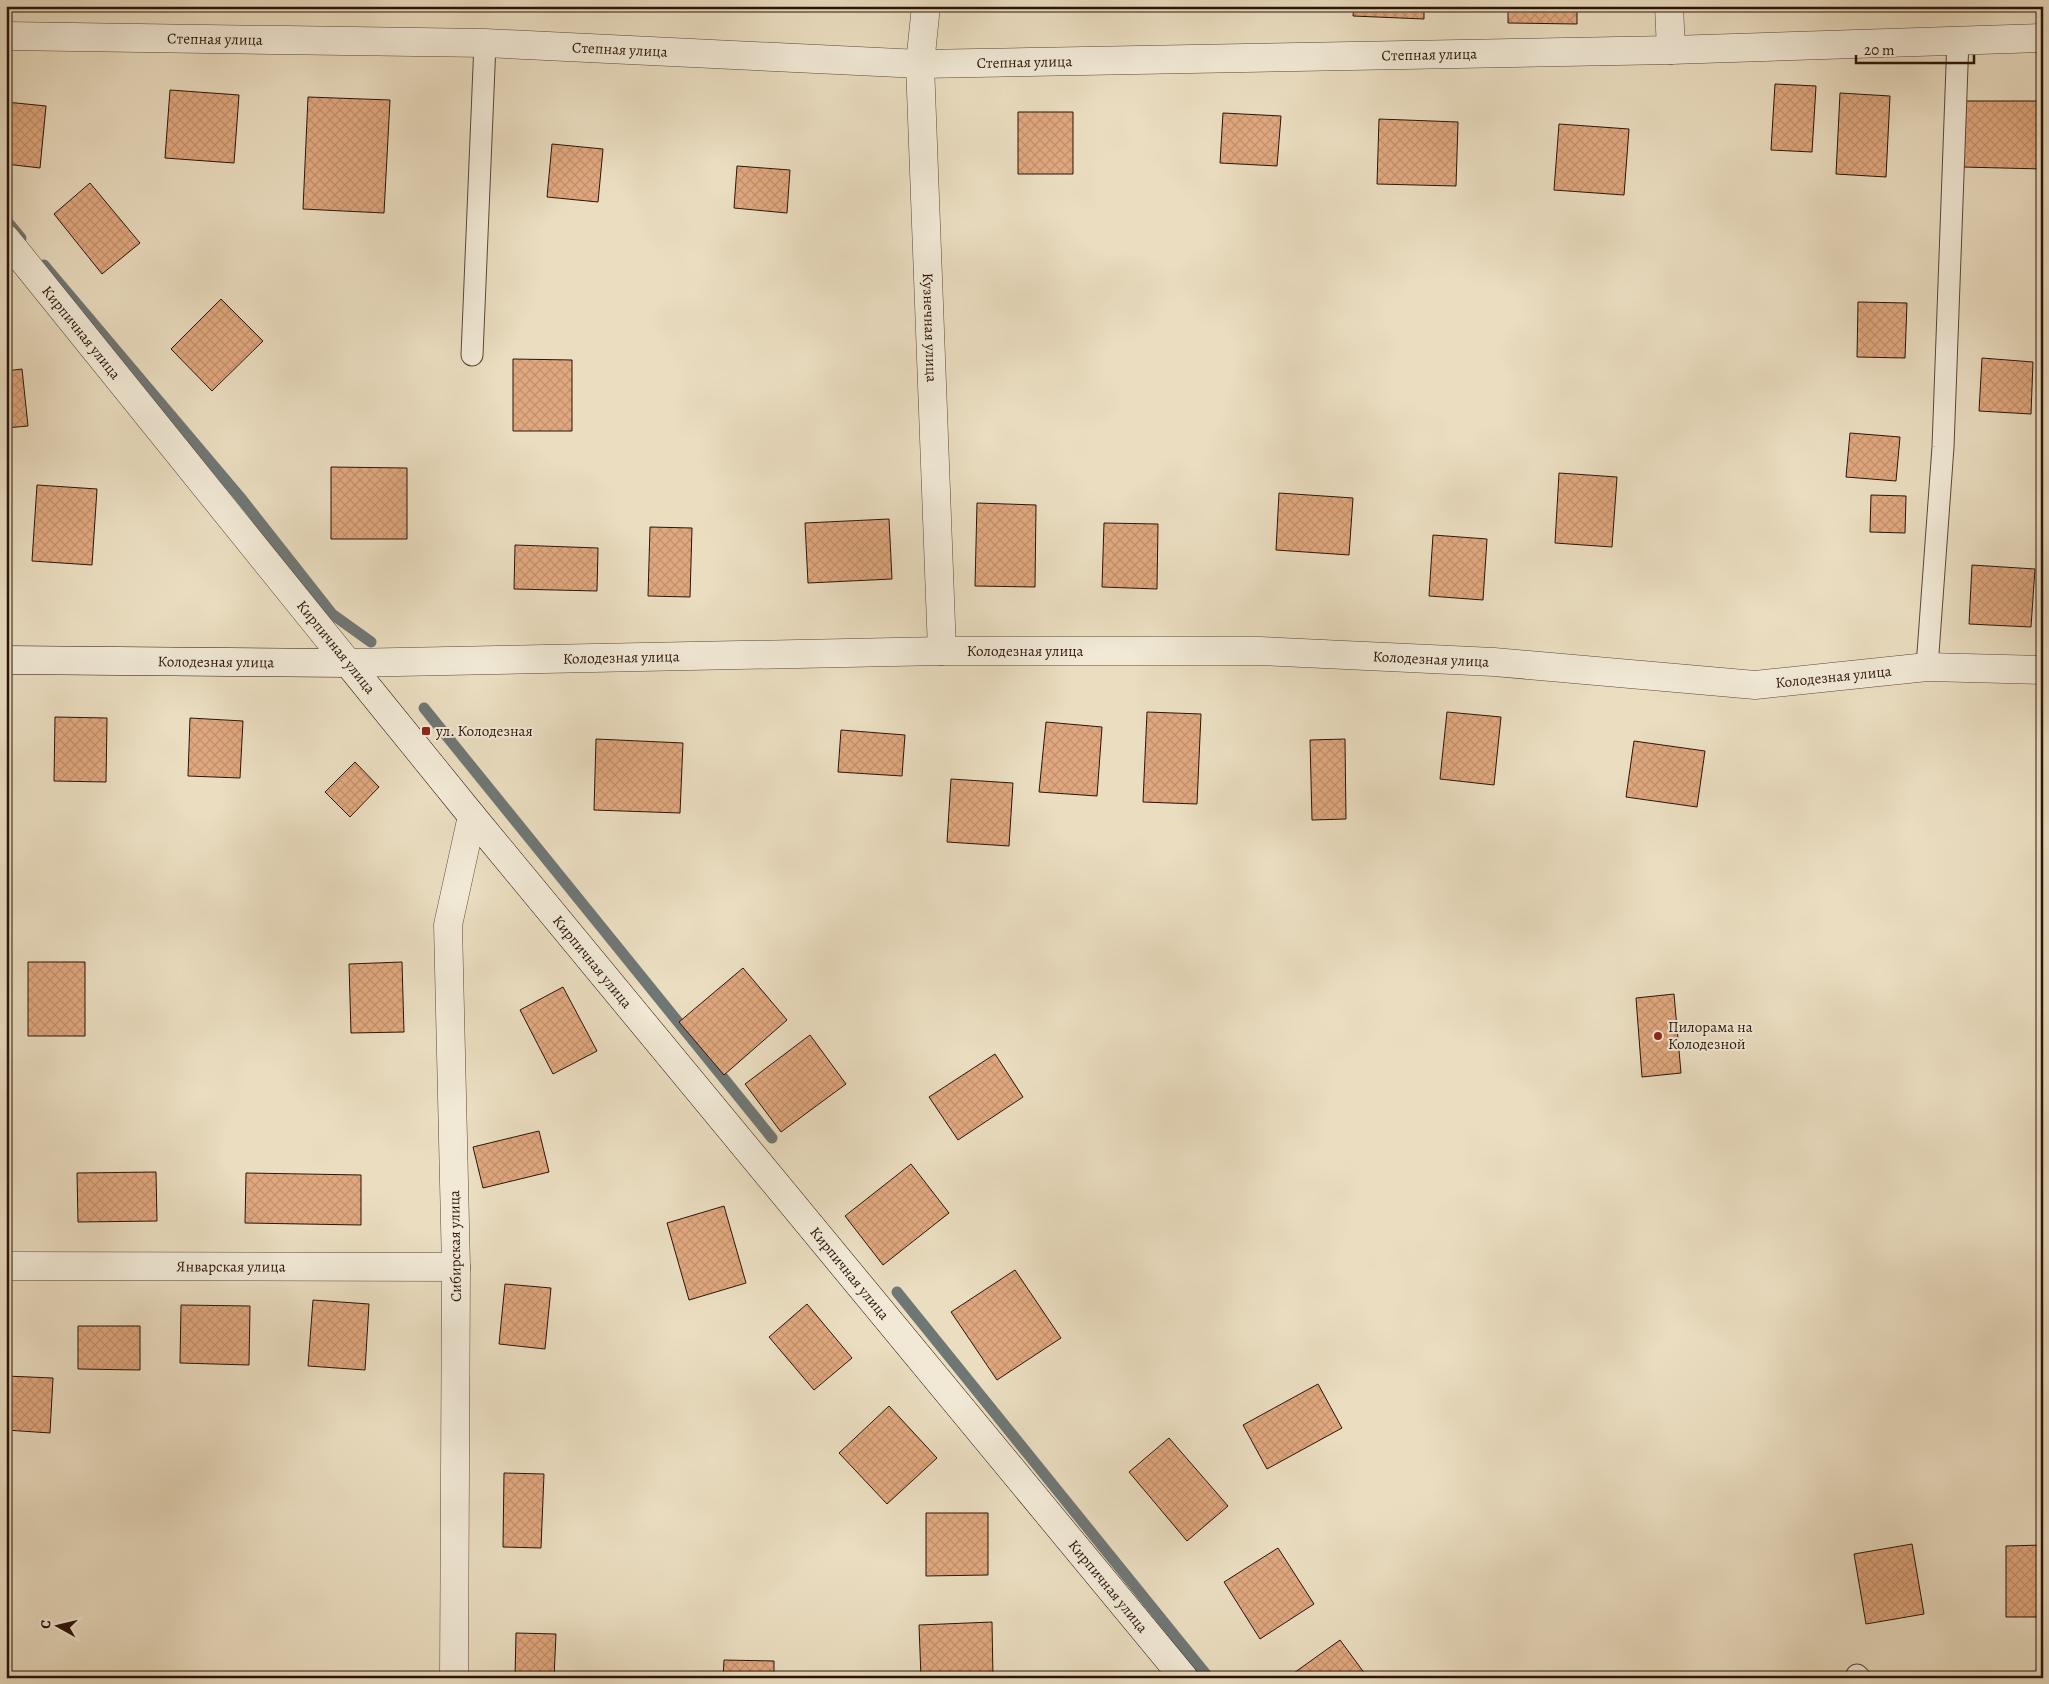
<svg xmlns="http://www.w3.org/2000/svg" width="2049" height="1684" viewBox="0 0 2049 1684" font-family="Alegreya,serif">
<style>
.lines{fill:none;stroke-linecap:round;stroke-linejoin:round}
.stream{stroke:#6f7775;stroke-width:11}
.building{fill:url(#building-cross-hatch);stroke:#2b1409}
.lane-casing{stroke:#5b4637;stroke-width:23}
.street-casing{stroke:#5b4637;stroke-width:29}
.secondary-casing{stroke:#2b1409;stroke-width:29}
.lane{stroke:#f1e9d6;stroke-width:21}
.street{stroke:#f1e9d6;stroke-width:28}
.secondary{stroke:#f1e9d6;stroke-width:28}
.poi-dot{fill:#8f2418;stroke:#f1e9d6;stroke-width:2}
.labels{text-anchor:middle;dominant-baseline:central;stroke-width:4;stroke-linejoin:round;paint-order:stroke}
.street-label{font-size:15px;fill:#2b1409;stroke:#f1e9d6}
.poi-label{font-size:15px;fill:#2b1409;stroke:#f1e9d6;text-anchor:start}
</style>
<defs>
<pattern id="building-cross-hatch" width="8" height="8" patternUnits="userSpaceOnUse" patternTransform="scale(1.25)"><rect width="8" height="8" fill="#e1a87f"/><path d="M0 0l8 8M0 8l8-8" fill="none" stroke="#c1906c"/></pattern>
</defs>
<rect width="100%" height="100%" fill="#eaddc0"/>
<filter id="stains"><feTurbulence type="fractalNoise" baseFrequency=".004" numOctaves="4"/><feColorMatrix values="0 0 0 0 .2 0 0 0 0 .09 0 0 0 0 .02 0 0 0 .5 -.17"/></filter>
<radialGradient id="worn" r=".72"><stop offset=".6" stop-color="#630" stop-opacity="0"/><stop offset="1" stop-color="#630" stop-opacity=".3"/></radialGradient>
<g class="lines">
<path class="stream" d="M6,220L21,238
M44,265L240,497L332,614L371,642
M424,708L772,1138
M897,1292L1209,1678"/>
</g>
<path class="building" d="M1063,6H1105V10L1063,9Z
M1227,6H1270L1269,8Z
M1354,6H1424V19L1353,16Z
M1508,6H1577V24L1508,23Z
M1775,84L1816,86L1812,152L1771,150Z
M170,90L239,95L234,163L165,158Z
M1840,93L1890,96L1886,177L1836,174Z
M308,97L390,100L384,213L303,209Z
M1963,101H2043V169L1962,167Z
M6,102L46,106L40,168L6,164Z
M1018,112H1073V174H1018Z
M1223,113L1281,116L1277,166L1220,163Z
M1379,119L1458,122L1456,186L1377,184Z
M1559,124L1629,129L1624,195L1554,190Z
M552,144L603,149L598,202L547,197Z
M737,166L790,170L787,213L734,208Z
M90,183L140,243L102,274L54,214Z
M221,299L263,341L212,391L171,349Z
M1858,302L1907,303L1905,358L1857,357Z
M1982,358L2033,362L2031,414L1979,411Z
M513,359L572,360V431H513Z
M22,369L28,426L6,428V371Z
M1850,433L1900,437L1896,481L1846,477Z
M331,467L407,468V539H331Z
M1559,473L1617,477L1612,547L1555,543Z
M37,485L97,489L92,565L32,561Z
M1279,493L1353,498L1349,555L1276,550Z
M1871,495L1906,496L1905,533L1870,532Z
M977,503L1036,505L1035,587L975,586Z
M889,519L892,579L808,583L805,523Z
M1104,523L1158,524L1157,589L1102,587Z
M650,527L692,528L690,597L648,596Z
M1433,535L1487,539L1483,600L1429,596Z
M515,545L598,548L597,591L514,589Z
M1972,565L2035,569L2031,627L1969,624Z
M1147,712L1201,714L1197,804L1143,802Z
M1447,712L1501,717L1494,785L1440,779Z
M55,717L107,718L106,782L54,781Z
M190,718L243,721L240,778L188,776Z
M6,720H7L6,801Z
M1046,722L1102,727L1097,796L1039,792Z
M841,730L905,735L902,776L838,772Z
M596,739L683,743L680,813L594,810Z
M1345,739L1346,819L1312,820L1310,740Z
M1634,741L1705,751L1697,807L1626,797Z
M355,762L379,787L350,817L325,792Z
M951,779L1013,783L1009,846L947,842Z
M28,962H85V1036H28Z
M402,962L404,1032L351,1033L349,964Z
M743,968L787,1020L724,1075L679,1022Z
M563,987L597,1051L553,1074L520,1010Z
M1674,994L1681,1073L1642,1077L1636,998Z
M810,1035L846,1084L781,1132L745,1084Z
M995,1054L1023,1097L958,1140L929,1097Z
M539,1131L549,1172L483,1188L473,1147Z
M911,1164L949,1213L883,1265L845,1216Z
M156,1172L157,1221L78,1222L77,1173Z
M246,1173L361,1175V1225L245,1223Z
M724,1206L746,1283L689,1300L667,1223Z
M1015,1270L1061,1338L997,1380L951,1312Z
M505,1284L551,1288L545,1349L499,1344Z
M313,1300L369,1304L365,1370L308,1366Z
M807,1304L852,1358L814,1390L769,1337Z
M181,1305L250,1306L249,1365L180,1363Z
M78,1326H140V1370L78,1369Z
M6,1376L53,1378L50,1433L6,1430Z
M1318,1384L1342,1428L1267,1469L1243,1425Z
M889,1406L937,1458L887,1504L839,1453Z
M1169,1438L1228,1506L1187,1541L1129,1472Z
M504,1473L544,1474L541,1548L503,1547Z
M926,1513H988V1575L926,1576Z
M1912,1544L1924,1614L1866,1624L1854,1554Z
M2043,1545V1617H2006V1546Z
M1278,1548L1314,1604L1260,1639L1224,1582Z
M992,1622L993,1678H921L919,1625Z
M516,1633L556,1634L554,1678H515Z
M1340,1640L1368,1678H1293L1291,1675Z
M724,1660L774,1661V1678H723Z"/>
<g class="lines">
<defs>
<path id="lane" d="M472,355L485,43
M1927,667L1943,447L1958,39
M1857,1675L1860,1678"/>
<g id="street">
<path id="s1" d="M926,6L920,64L942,651"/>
<path d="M1669,6L1671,50"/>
<path id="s2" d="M6,36L485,43L920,64L1671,50L2043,38"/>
<path id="s3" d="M6,239L348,663L942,651H1259L1494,662L1755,685L1927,667L2043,670"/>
<path id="s4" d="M6,1266L456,1267"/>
<path d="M454,1678L456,1267L448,925L472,816"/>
</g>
<g id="secondary">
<path id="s5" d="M6,660L348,663L472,816L1184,1678"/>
</g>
</defs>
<use href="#lane" class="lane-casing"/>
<use href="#street" class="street-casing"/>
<use href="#secondary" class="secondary-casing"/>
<use href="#lane" class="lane"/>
<use href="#street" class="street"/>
<use href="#secondary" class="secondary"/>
</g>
<g class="poi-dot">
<rect x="421" y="726" width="10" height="10" rx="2.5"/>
<circle cx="1658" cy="1036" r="5"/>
</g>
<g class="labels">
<g class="street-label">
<text stroke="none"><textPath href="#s2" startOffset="209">Степная улица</textPath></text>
<text stroke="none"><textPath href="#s2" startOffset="614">Степная улица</textPath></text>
<text stroke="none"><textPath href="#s2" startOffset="1424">Степная улица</textPath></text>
<text stroke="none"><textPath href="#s2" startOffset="1019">Степная улица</textPath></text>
<text stroke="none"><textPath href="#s1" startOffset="322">Кузнечная улица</textPath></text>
<text stroke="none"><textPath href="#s3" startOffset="120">Кирпичная улица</textPath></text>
<text transform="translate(336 647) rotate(51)">Кирпичная улица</text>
<text stroke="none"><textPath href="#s3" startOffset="1222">Колодезная улица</textPath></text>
<text stroke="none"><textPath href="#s3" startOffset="818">Колодезная улица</textPath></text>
<text stroke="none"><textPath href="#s3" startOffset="1628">Колодезная улица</textPath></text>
<text stroke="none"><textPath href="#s5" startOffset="210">Колодезная улица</textPath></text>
<text stroke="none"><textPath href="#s3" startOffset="2032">Колодезная улица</textPath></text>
<text stroke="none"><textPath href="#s5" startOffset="728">Кирпичная улица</textPath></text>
<text transform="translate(455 1246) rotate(-91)">Сибирская улица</text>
<text stroke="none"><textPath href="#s4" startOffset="225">Январская улица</textPath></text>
<text stroke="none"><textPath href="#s5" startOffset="1132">Кирпичная улица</textPath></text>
<text stroke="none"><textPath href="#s5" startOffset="1538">Кирпичная улица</textPath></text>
</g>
<g class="poi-label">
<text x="436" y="731">ул. Колодезная</text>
<text x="1668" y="1027">Пилорама на<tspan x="1668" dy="17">Колодезной</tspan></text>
</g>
</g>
<rect width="2049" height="1684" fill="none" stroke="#eaddc0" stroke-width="25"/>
<rect x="8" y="8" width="2034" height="1669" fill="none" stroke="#2b1409" stroke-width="2.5"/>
<rect x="12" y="12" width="2024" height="1659" fill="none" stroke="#2b1409"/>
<g transform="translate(58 1626) rotate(278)" stroke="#f1e9d6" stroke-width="4" paint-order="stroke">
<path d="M0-4L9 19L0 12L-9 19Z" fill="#2b1409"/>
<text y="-8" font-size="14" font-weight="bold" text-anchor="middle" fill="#2b1409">С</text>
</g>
<path d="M1856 55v8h118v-8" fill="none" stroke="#2b1409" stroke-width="2.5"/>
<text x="1864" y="55" font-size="15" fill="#2b1409" stroke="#f1e9d6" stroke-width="4" paint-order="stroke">20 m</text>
<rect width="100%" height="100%" filter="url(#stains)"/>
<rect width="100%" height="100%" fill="url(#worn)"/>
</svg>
